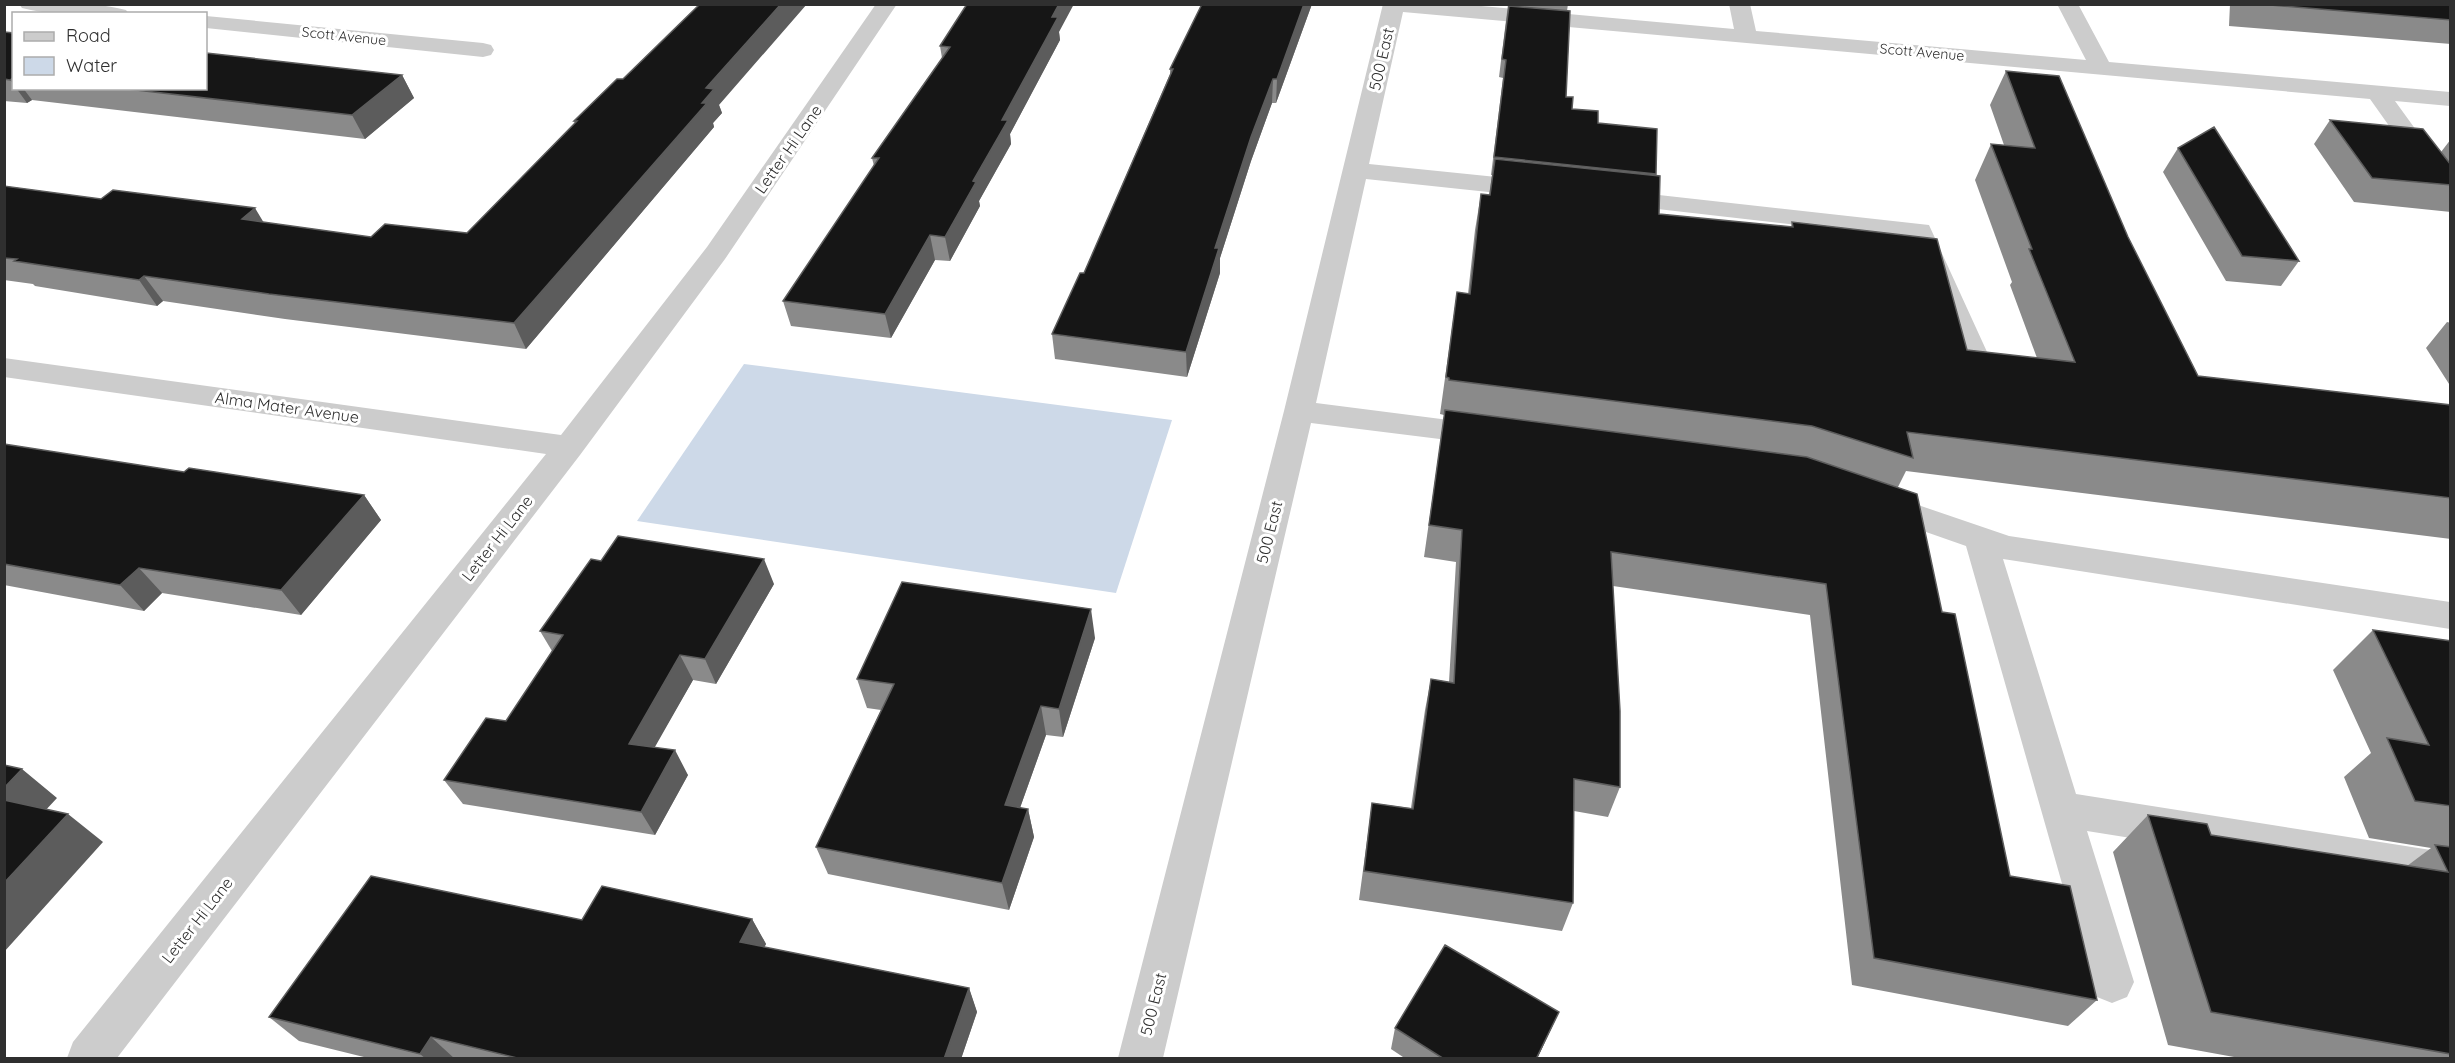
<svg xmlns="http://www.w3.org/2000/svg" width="2455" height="1063" viewBox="0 0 2455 1063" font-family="Quicksand,sans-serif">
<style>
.water{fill:#cdd9e8}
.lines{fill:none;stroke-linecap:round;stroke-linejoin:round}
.minor{fill:#ccc;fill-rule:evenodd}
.wall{fill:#8a8a8a}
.shaded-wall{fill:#5c5c5c}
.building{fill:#161616;stroke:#5c5c5c;stroke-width:1.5}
.labels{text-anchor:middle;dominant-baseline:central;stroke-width:6;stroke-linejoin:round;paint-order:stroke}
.far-street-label{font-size:14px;fill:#2f2f2f;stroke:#fff}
.street-label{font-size:16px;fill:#2f2f2f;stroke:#fff}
</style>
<rect width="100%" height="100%" fill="#fff"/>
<path class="water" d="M744,364L1172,420L1116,593L637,521Z"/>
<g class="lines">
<path class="minor" d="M19,4C54,4 92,1 126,10L129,14C94,14 56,17 22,8Z
M876,4H897L725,259L580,455L117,1058H67L73,1042L546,454L4,377V358L561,435L707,247Z
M1383,4H1459L1734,29L1729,4H1750L1756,31L2086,60L2057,4H2078L2109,62L2450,92V106L2395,101L2450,177V201L2441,199L2370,99L1403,12L1369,164L1535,181L1544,184L1548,189L1544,194L1535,197L1366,179L1316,403L1488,425L1499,428L1503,435L1499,442L1488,445L1311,423L1163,1058H1118L1284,411Z
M206,16L483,43L491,45L494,50L491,55L483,57L206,28Z
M1614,190L1929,225L1993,365L1988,372L1978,374L1968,372L1910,238L1605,203L1601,198L1605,193Z
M1880,492L2009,536L2450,602V629L2003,559L2076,794L2450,853V889L2087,831L2134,982L2127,997L2112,1003L2097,997L2090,982L1966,546L1869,512L1864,504L1869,496Z"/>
</g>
<path class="wall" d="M1202,4H1312L1276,103H1272L1251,161L1220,258V273L1187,377L1055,359L1052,334L1084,273L1170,74V69Z
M1508,4H1568L1567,11L1566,97L1572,109L1598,123L1656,174L1659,214L1791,227L1792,222L1967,350L2037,358L2010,285L2012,282L1975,180L1991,144L2004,145L1990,105L2006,71L2128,237L2198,376L2451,405V539L1906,471L1898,487L1942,612L2010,876L2097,1000L2068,1026L1852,985L1810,615L1613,586L1620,787L1608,817L1574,811L1573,903L1562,931L1359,900L1372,803L1411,808L1425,710L1431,679L1449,682L1456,562L1424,557L1444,417V415L1440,414L1457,292L1468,294L1475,230L1481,194L1489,195L1492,175H1491L1503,78L1499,77Z
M2230,4H2451V44L2229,26Z
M4,32L14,33V88H206L402,75L414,98L365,139L32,100L27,103L4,101Z
M1059,32L1060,40L1010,134L1011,144L979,201L980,206L950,261L935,260L891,338L791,326L783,301L874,166L872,158L942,58L940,46Z
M719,105L722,113L713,123L714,127L526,349L285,319L163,301L157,306L35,286L33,284L4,280V186L371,237L467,233L575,124L574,121Z
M2330,120L2441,152L2451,139V212L2354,202L2314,144Z
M2178,148L2299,261L2281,286L2226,281L2163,172Z
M2447,322L2451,323V387L2426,348Z
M4,444L184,472L364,495L381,520L301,615L162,593L144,611L4,585Z
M601,561L774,584L716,684L693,680L654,747L688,775L655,835L463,804L444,780L506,721L552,651L540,631Z
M2373,630L2451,641V1059H2245L2168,1045L2113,852L2148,815L2211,835L2407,866L2431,848L2369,838L2344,777L2371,753L2333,670Z
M1095,638L1063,737L1046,735L1020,808L1028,809L1034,837L1009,910L828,874L816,847L881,710L867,708L857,679Z
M752,919L766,944L764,947L969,988L977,1012L961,1059H372L299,1041L269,1017L582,920Z
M1559,1012L1537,1059H1406L1391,1049L1395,1028Z"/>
<path class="shaded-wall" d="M781,4H807L719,105L722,113L713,123L714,127L526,349L514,323L706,88Z
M1059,4H1074L1059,32L1060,40L1010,134L1011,144L979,201L980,206L950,261L945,237L1052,17Z
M1304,4H1312L1276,103L1277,79Z
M402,75L414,98L365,139L352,115Z
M14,77V85L10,80Z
M1273,79L1272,103L1251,161L1220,258V273L1187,377L1186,352L1215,248L1251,137Z
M16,88H23L32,100L27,103Z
M255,208L270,233L242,219Z
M930,235L935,260L891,338L885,314Z
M144,276L163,301L157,306L139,280Z
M364,495L381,520L301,615L281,590Z
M764,559L774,584L716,684L705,659Z
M139,568L162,593L144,611L120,585Z
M1091,609L1095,638L1063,737L1059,709Z
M680,655L693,680L643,768L629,744Z
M1041,706L1046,735L1011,833L1005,805Z
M675,750L688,775L655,835L641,812Z
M22,769L57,798L30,827L4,806V788Z
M1028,809L1034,837L1009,910L1002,883Z
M68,814L103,842L4,952V883Z
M752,919L766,944L755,967L740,942Z
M969,988L977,1012L961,1059H944Z
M1559,1012L1537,1059H1536Z
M431,1037L455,1059H426L420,1054Z"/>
<path class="building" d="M700,4H781L706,88L714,89L702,103H707L514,323L269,294L144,276L139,280L14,261L17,259L4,258V186L101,199L113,190L255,208L242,219L371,237L385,224L467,233L577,121H574L617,79H623Z
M967,4H1059L1052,17H1058L1002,120H1008L973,181L976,182L945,237L930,235L885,314L783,301L879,158H872L950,47L940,46Z
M1202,4H1304L1277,79H1273L1251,137L1215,248H1219L1186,352L1052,334L1080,273H1084L1173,69H1170Z
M2258,4H2451V20Z
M1509,6L1570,11L1566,97H1573L1572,109L1598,111V123L1657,129L1656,174L1494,157L1506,60L1502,59Z
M4,32L14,33V77L10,80L4,79Z
M206,53L402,75L352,115L119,88H206Z
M2006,71L2059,76L2128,237L2198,376L2451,405V498L1907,432L1913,458L1812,426L1449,380V378L1446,377L1457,292L1470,294L1481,194L1490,195L1495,159L1660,176L1659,214L1793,227L1792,222L1937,239L1967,350L2075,362L2029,249H2032L1991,144L2035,148Z
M2330,120L2423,129L2451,165V185L2372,178Z
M2214,127L2299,261L2242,256L2178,148Z
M1445,410L1807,457L1917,494L1942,612L1955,614L2010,876L2070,886L2097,1000L1874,958L1826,584L1611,552L1620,711V787L1574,779L1573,903L1364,871L1372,803L1413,809L1431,679L1454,683L1462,530L1429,525Z
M4,444L184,472L189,468L364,495L281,590L139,568L120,585L4,564Z
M618,536L764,559L705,659L680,655L629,744L675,750L641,812L444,780L486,718L506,721L563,635L540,631L591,559L601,561Z
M902,582L1091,609L1059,709L1041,706L1005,805L1028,809L1002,883L816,847L894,684L857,679Z
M2373,630L2451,641V806L2415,801L2387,738L2429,745Z
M4,765L22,769L4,788Z
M4,800L68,814L4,883Z
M2148,815L2207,824L2211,835L2448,872L2435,845L2451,847V1054L2211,1012Z
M371,876L582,920L602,886L752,919L740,942L969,988L944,1059H521L431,1037L420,1054L269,1017Z
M1445,945L1559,1012L1536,1059H1444L1395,1028Z"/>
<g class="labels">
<g class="far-street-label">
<text transform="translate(344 36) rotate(6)">Scott Avenue</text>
<text transform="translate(1922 52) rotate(5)">Scott Avenue</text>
</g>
<g class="street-label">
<text transform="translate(1381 59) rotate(-77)">500 East</text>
<text transform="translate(788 149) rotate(-55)">Letter Hi Lane</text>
<text transform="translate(287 407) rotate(8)">Alma Mater Avenue</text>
<text transform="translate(1269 532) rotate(-76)">500 East</text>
<text transform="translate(497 538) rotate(-52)">Letter Hi Lane</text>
<text transform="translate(197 920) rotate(-52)">Letter Hi Lane</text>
<text transform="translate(1153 1004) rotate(-76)">500 East</text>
</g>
</g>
<rect width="2455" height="1063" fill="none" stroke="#2f2f2f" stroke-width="12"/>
<rect x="12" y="12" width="195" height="78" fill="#ffffff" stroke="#acacac" stroke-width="1.5"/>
<rect x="24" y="32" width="30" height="9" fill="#cccccc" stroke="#acacac" stroke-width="1.5"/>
<text x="66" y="42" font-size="18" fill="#2f2f2f">Road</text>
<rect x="24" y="57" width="30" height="18" fill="#cdd9e8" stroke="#acacac" stroke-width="1.5"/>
<text x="66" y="72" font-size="18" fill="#2f2f2f">Water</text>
</svg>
